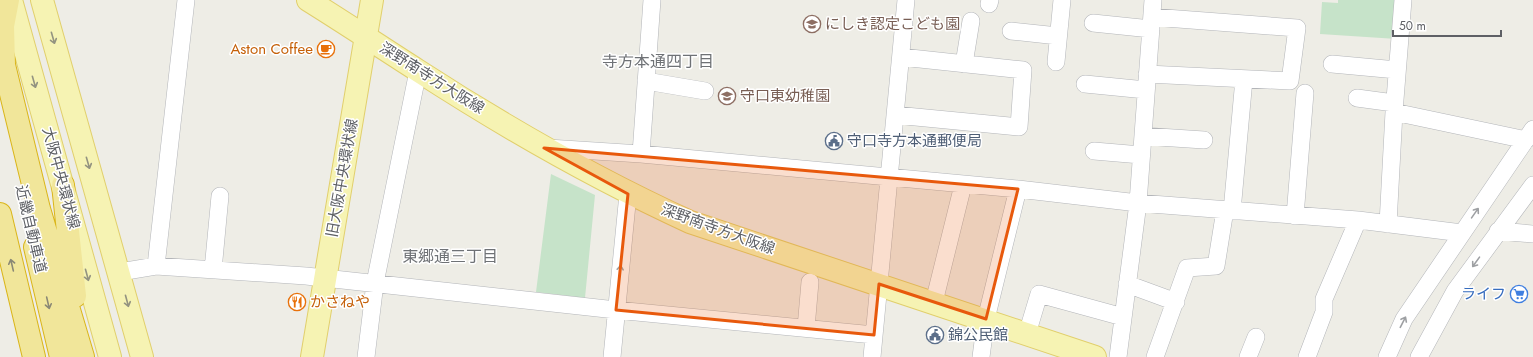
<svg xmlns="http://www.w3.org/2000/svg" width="1533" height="357" viewBox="0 0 1533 357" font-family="Jost,'Noto Sans JP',sans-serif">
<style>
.green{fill:#c6e3c9}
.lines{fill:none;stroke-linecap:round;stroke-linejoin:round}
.minor-casing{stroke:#b3b5b9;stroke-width:18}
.major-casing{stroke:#e1cf6c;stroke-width:24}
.highway-casing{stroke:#dab51a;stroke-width:24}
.minor{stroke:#fff;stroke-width:17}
.major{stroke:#f6f3b3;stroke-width:22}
.highway{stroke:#f1e69a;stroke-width:22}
.oneway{stroke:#939380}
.oneway2{stroke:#9ea0a3}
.oneway3{stroke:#8a8875}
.marked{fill:#e8590c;fill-opacity:0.2;stroke:#e8590c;stroke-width:3;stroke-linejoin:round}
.labels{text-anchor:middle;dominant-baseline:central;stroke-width:3;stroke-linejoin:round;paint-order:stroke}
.education-label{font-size:15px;fill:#785e54;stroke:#fff;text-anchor:start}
.food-label{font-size:15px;fill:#c56008;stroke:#fff;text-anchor:end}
.street-label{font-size:15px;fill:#5e6065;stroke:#fff}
.service-label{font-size:15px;fill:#4e5e75;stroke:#fff;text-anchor:start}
.shop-label{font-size:15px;fill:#366cbe;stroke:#fff;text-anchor:end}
.neighbourhood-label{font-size:16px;fill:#6f7276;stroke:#fff}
</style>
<rect width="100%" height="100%" fill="#eeede6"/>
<path class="green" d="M1338,0H1399L1397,39L1320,34L1322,2L1338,3Z
M551,174L595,195L585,298L536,292Z"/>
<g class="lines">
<defs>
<path id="minor" d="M989,4L990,0
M1093,23L1151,29
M1011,31L1058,36
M1056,62L1062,0
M964,64L971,21
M1332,64L1397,70
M1147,74L1290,81L1297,28L1152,17
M646,81L705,91
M1085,84L1146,90
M1357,98L1394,103
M1394,112L1526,140
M895,115L1019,127L1023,70L901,57
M1143,136L1204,140
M548,148L641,154L1018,189L1138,203L1358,220L1462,233
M1094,151L1141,155
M641,154L652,0
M1232,211L1244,79
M1295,216L1305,93
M1388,224L1394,112L1403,0
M1498,231L1533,234
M156,266L186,0
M213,270L220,196
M120,272L156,266L306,276L616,310L874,335
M1127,284L1176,302
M934,302L963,185
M806,328L810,282
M1027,334L1039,294L1123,317
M366,357L375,283L418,71
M612,357L628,194
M872,357L906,0
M981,357L986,319L1018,189
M1118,357L1138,203L1153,0
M1155,357L1187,268L1216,266L1225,210
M1248,357L1256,337
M1307,357L1324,312V299L1358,220
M1387,357L1404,319L1533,129
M1419,357L1455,291L1533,185"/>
<path id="major" d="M11,0L110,357
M42,0L142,357
M308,0C345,23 381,47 417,70C505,127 596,179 690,222L1095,357
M312,357L372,0"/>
<path id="highway" d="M8,0L3,26L4,65L39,209L83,357
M63,185L75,296
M0,214L34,357
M35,247L61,357"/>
</defs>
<use href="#minor" class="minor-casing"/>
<use href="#major" class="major-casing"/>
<use href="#highway" class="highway-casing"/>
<use href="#minor" class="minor"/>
<use href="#major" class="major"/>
<use href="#highway" class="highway"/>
</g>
<defs><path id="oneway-shaft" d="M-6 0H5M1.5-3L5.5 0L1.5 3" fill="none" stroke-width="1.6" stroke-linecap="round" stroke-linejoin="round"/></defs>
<g class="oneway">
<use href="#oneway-shaft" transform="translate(53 38) rotate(74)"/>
<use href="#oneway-shaft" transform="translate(34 82) rotate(74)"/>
<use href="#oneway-shaft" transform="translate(88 163) rotate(74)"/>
<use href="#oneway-shaft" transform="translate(87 275) rotate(75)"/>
<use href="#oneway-shaft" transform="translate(127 301) rotate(75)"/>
</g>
<g class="oneway2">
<use href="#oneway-shaft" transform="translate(1475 213) rotate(-55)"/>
<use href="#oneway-shaft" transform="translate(1476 262) rotate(126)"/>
<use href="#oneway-shaft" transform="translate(620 271) rotate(-84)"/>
<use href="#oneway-shaft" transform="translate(1403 322) rotate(-63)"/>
</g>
<g class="oneway3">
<use href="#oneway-shaft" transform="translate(12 265) rotate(-103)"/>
<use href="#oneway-shaft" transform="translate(48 303) rotate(77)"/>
</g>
<path class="marked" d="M544,148L1018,189L986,319L879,284L874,335L616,310L628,194Z"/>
<defs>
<symbol id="school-ring" viewBox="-11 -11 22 22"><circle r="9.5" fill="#fff" stroke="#8d6e63" stroke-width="1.5"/><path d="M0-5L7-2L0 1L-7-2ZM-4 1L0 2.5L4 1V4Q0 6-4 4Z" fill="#8d6e63"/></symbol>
<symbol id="cafe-ring" viewBox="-11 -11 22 22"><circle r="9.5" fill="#fff" stroke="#e8710a" stroke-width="1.5"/><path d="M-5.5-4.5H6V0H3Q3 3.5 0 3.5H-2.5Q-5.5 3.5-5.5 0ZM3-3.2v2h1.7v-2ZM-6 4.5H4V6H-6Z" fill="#e8710a"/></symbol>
<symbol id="civic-ring" viewBox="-11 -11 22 22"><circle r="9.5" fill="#fff" stroke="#5c6f8a" stroke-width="1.5"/><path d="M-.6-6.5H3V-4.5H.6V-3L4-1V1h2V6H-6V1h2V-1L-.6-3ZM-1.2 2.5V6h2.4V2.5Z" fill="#5c6f8a"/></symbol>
<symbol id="supermarket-ring" viewBox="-11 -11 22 22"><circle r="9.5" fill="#fff" stroke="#3f7fe0" stroke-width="1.5"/><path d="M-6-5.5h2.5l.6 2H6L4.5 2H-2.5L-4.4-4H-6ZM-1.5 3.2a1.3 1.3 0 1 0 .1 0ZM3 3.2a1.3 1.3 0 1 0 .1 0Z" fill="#3f7fe0"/></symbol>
<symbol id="restaurant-ring" viewBox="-11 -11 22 22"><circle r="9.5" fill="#fff" stroke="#e8710a" stroke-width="1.5"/><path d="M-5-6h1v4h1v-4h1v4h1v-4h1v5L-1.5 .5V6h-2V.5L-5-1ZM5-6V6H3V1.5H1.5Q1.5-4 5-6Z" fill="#e8710a"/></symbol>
</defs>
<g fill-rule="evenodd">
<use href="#school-ring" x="802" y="14" width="20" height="20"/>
<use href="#cafe-ring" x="316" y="39" width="20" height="20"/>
<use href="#school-ring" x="717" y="86" width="20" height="20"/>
<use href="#civic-ring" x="824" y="131" width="20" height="20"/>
<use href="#supermarket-ring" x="1509" y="284" width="20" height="20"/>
<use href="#restaurant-ring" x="287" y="292" width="20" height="20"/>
<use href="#civic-ring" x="925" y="325" width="20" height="20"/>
</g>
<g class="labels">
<g class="education-label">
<text x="825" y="24">にしき認定こども園</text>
<text x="740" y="96">守口東幼稚園</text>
</g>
<g class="food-label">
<text x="313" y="49">Aston Coffee</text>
<text x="310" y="302" text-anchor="start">かさねや</text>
</g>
<g class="street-label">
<text transform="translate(432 78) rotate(32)">深野南寺方大阪線</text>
<text transform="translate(61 178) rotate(75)">大阪中央環状線</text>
<text transform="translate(342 178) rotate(-80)">旧大阪中央環状線</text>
<text transform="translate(31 229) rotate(77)">近畿自動車道</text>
<text transform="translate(718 229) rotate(20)">深野南寺方大阪線</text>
</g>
<g class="service-label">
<text x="847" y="141">守口寺方本通郵便局</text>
<text x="948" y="335">錦公民館</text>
</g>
<g class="shop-label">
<text x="1506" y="294">ライフ</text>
</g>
<g class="neighbourhood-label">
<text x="658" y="61">寺方本通四丁目</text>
<text x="450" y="256">東郷通三丁目</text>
</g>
</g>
<path d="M1393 30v6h108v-6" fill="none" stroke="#5e6065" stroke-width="2"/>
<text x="1399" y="30" font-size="12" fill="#5e6065" stroke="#ffffff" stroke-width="3" paint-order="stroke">50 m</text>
</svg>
